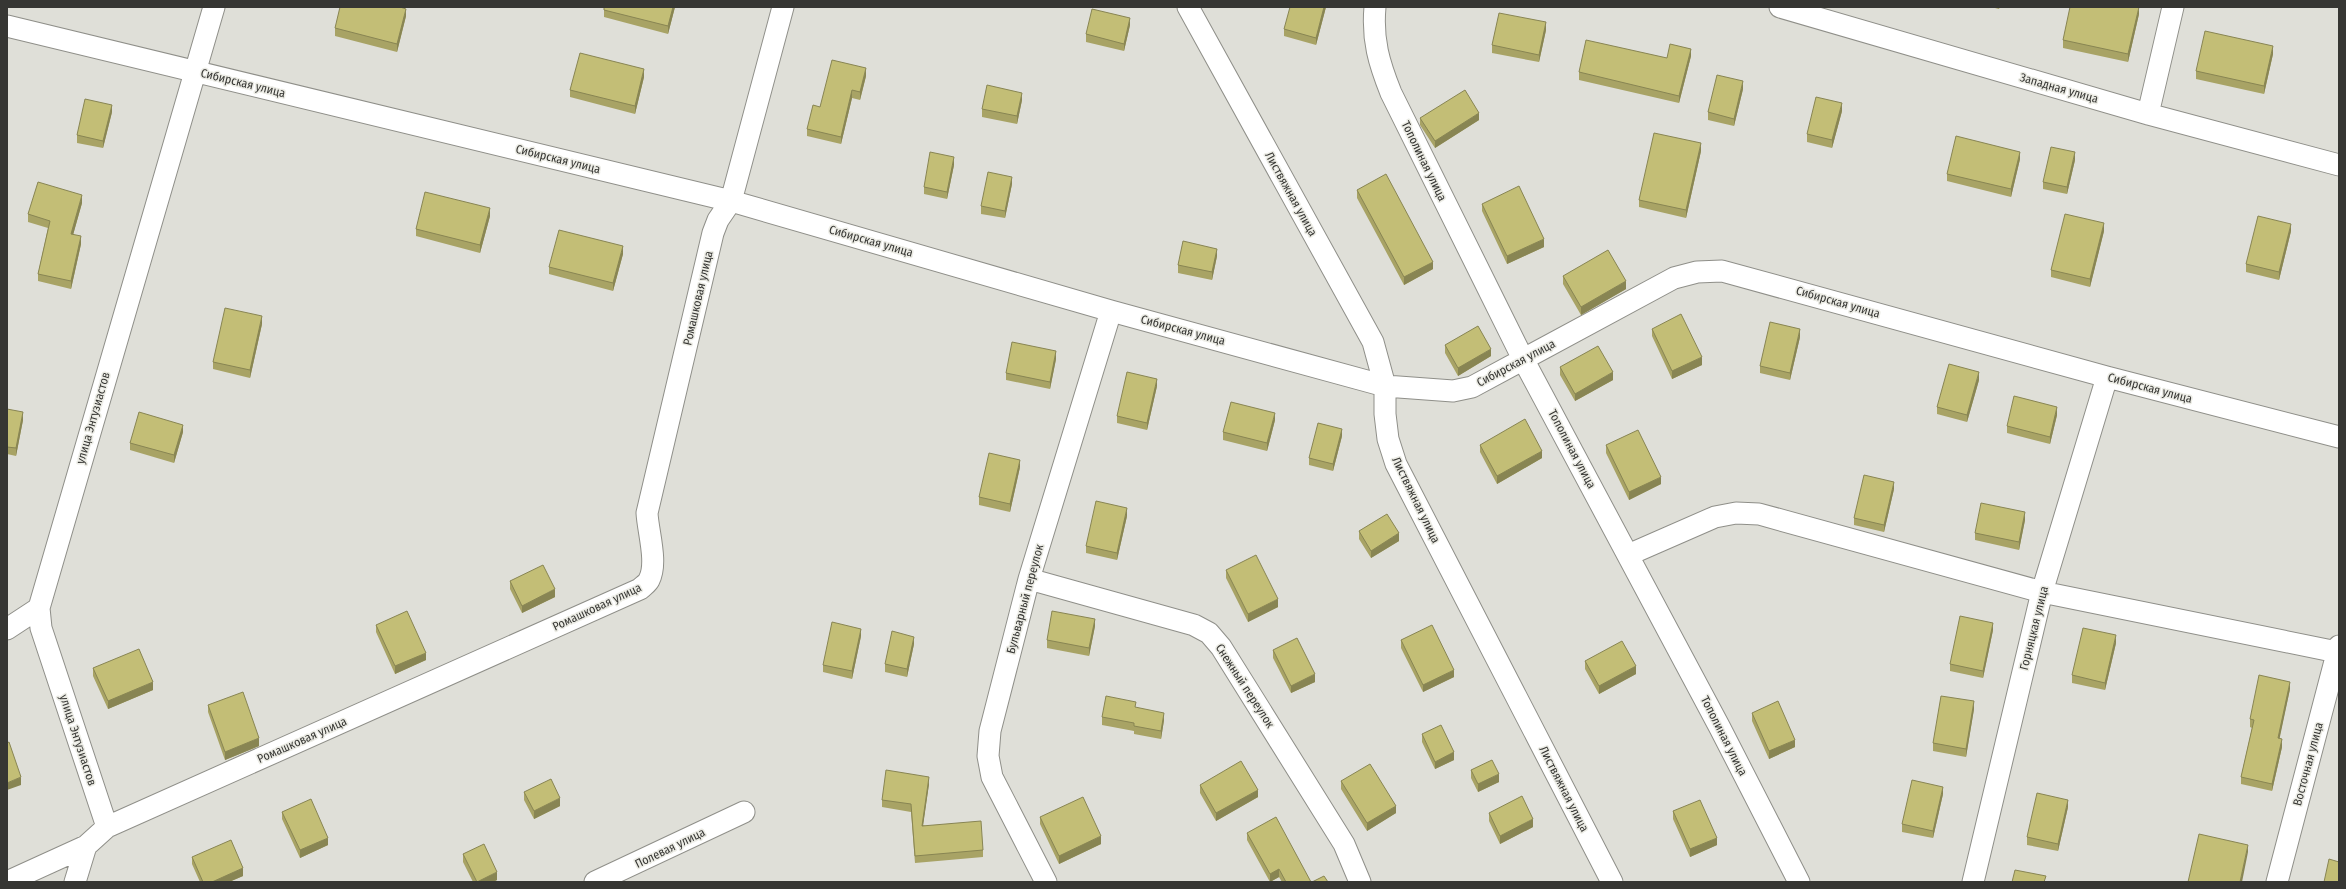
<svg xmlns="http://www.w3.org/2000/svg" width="2346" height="889" viewBox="0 0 2346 889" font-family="'Fira Sans Condensed',sans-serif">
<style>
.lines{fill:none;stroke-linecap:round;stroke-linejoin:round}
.minor-casing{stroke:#8f8f89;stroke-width:23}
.minor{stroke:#fff;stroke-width:21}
.wall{fill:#a8a365}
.shaded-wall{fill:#888553}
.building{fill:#c3be76;stroke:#888553}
.labels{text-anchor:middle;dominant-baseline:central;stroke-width:3;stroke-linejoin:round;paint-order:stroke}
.street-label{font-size:12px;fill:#363633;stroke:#ecece5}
</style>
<rect width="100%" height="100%" fill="#dfdfd8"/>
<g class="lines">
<defs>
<path id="minor" d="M1188,7L1373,342L1385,386V414L1388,439L1396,464L1612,882
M1375,7C1372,40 1379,63 1391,93L1523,359L1720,728L1799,882
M1780,7L2148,114L2339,165
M7,26L731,201L1111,311L1385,386L1453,391L1472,387L1674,278L1697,272L1722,271L2107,377L2339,437
M2148,114L2173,7
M1628,555L1715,517L1736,513L1759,514L2042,592L2337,652
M1029,579L1194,625L1209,633L1221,647L1344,844L1360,882
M7,629L39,608
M107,827L41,628L39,608L214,7
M7,882L86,846L107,827L640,589C643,586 648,583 649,580C658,563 648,532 647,513L713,233L718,220L731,201L783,7
M75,882L86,846
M595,882L744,812
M1046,882L992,777L988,756L990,731L1029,579L1111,311
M1973,882L2042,592L2107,377
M2277,882L2339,646"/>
</defs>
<use href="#minor" class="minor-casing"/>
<use href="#minor" class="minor"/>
</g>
<path class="wall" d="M675,7L668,34L604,17V10Z
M1326,7L1316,45L1284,36V29Z
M1991,7H2000L1999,9Z
M2139,14L2128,62L2063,48V40Z
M406,16L397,52L335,36V28Z
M1130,25L1124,51L1086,42V34Z
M1546,30L1539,62L1492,53V45Z
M2273,54L2264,94L2196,79V71Z
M1691,56L1679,103L1579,80V72L1667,58Z
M866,76L860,100L852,98L841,144L807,136V129L820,107Z
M644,77L635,114L570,97V90Z
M1743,89L1734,126L1708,120V112Z
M1022,100L1017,124L982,117V109Z
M1842,111L1832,148L1807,142V134Z
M112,112L103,148L77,143V135Z
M1420,118L1479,120L1435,148L1420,125Z
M1701,151L1686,218L1639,207V200Z
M2020,159L2011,197L1947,181V174Z
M2075,160L2067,194L2043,189V182Z
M954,165L947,199L924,194V187Z
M1012,184L1005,218L981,214V206Z
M1357,190L1433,269L1404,285L1357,198Z
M82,203L73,235L81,244L71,289L38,281V274L48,228L28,222V214Z
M1482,204L1544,247L1507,264L1482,211Z
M490,216L480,253L416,236V229Z
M2104,231L2090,287L2051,277V270Z
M2291,231L2279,280L2246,272V264Z
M623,254L613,291L549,274V267Z
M1217,256L1212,280L1178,273V265Z
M1563,276L1626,289L1581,315L1563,284Z
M262,324L250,378L213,369V362Z
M1652,329L1702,365L1672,379L1652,336Z
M1800,337L1790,380L1760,373V366Z
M1445,345L1491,356L1458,376L1445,353Z
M1056,359L1050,389L1006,380V373Z
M1560,367L1613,380L1575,401L1560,375Z
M1979,380L1967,422L1937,414V407Z
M1157,386L1147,430L1117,423V416Z
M7,409L23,420L16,456L7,454Z
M2057,415L2050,444L2007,433V426Z
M1275,420L1267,451L1223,440V432Z
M183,432L174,463L130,450V443Z
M1342,436L1333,471L1309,465V458Z
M1480,445L1542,458L1497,484L1480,452Z
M1606,445L1661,484L1629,500L1606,453Z
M1020,467L1010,512L979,505V497Z
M1894,489L1884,532L1854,525V518Z
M1127,516L1117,560L1086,553V546Z
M2025,520L2019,550L1975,540V533Z
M1359,531L1399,541L1371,558L1359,539Z
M1226,570L1278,607L1248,622L1226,578Z
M510,581L555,597L522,613L510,589Z
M376,625L426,660L395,674L376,632Z
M1095,626L1089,656L1047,648V640Z
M1993,630L1983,678L1950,671V664Z
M861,636L852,679L823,672V665Z
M1401,640L1454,677L1423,692L1401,648Z
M2116,643L2105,690L2072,683V675Z
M914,644L907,677L885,672V664Z
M1273,650L1315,682L1291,693L1273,658Z
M1585,661L1636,674L1599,694L1585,669Z
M93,668L153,690L108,709L93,676Z
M2290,689L2279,739L2282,747L2272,791L2241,784V777L2252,728L2250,727V719Z
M208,705L259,746L225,760L208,712Z
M1136,708L1164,720L1161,739L1134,734V731L1102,725V717Z
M1974,709L1966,757L1933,751V743Z
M1752,713L1795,747L1769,759L1752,721Z
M1422,734L1454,760L1435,769L1422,742Z
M1471,770L1499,782L1478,792L1471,778Z
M1341,781L1396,813L1367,831L1341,789Z
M929,784L923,825L983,850V857L915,863L911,812L882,807V800Z
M1200,785L1258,797L1216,821L1200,793Z
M524,792L560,806L534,819L524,800Z
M1943,794L1933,838L1902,832V824Z
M2068,807L2058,851L2027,845V837Z
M1673,811L1717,845L1690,857L1673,819Z
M282,812L328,845L300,858L282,819Z
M1489,813L1533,827L1500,844L1489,821Z
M1040,817L1101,844L1059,864L1040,824Z
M1247,833L1311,882H1282L1279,877L1270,882L1247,840Z
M463,854L497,880L493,882H473L463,862Z
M192,857L243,876L229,882H200L192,864Z"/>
<path class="shaded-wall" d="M673,7H675L668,34V26Z
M1324,7H1326L1316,45V38Z
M2139,7V14L2128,62V54Z
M406,9V16L397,52V44Z
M1130,18V25L1124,51V44Z
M1546,22V30L1539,62V55Z
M2273,46V54L2264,94V86Z
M1691,49V56L1679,103V96Z
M866,68V76L860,100V92Z
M644,69V77L635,114V106Z
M1743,81V89L1734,126V119Z
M852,90V98L841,144V137Z
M1022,93V100L1017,124V116Z
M1842,103V111L1832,148V140Z
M112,105V112L103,148V141Z
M1479,113V120L1435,148V141Z
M1701,143V151L1686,218V210Z
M2020,152V159L2011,197V189Z
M2075,152V160L2067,194V187Z
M954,157V165L947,199V192Z
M1012,177V184L1005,218V211Z
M82,195V203L71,242V234Z
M490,208V216L480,253V245Z
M2104,223V231L2090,287V279Z
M2291,224V231L2279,280V272Z
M81,236V244L71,289V281Z
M1544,239V247L1507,264V256Z
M623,246V254L613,291V283Z
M1217,249V256L1212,280V272Z
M1433,262V269L1404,285V277Z
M1626,281V289L1581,315V307Z
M262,316V324L250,378V370Z
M1800,329V337L1790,380V373Z
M1491,349V356L1458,376V368Z
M1056,351V359L1050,389V382Z
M1702,357V365L1672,379V371Z
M1613,372V380L1575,401V394Z
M1979,372V380L1967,422V415Z
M1157,379V386L1147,430V423Z
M2057,407V415L2050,444V437Z
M23,412V420L16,456V448Z
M1275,413V420L1267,451V443Z
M183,425V432L174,463V455Z
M1342,429V436L1333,471V464Z
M1542,451V458L1497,484V476Z
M1020,460V467L1010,512V504Z
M1661,477V484L1629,500V492Z
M1894,482V489L1884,532V525Z
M1127,508V516L1117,560V553Z
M2025,512V520L2019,550V542Z
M1399,533V541L1371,558V551Z
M555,589V597L522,613V606Z
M1278,599V607L1248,622V614Z
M1095,619V626L1089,656V648Z
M1993,623V630L1983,678V671Z
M861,629V636L852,679V671Z
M2116,635V643L2105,690V683Z
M914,637V644L907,677V669Z
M426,653V660L395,674V666Z
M1636,666V674L1599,694V686Z
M1454,670V677L1423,692V685Z
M1315,674V682L1291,693V686Z
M153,682V690L108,709V701Z
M2290,682V689L2278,746V738Z
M1974,701V709L1966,757V749Z
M1164,713V720L1161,739V731Z
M259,738V746L225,760V752Z
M2282,739V747L2272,791V784Z
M1795,740V747L1769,759V751Z
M1454,752V760L1435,769V762Z
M1499,774V782L1478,792V784Z
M21,777V785L7,790V783Z
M929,777V784L922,833V826Z
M1943,787V794L1933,838V831Z
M1258,790V797L1216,821V813Z
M560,798V806L534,819V811Z
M2068,800V807L2058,851V844Z
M1396,806V813L1367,831V823Z
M1533,819V827L1500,844V836Z
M1101,836V844L1059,864V856Z
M328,838V845L300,858V850Z
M1717,838V845L1690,857V849Z
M2248,845V852L2242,882H2240Z
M243,868V876L229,882H212Z
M1279,869V877L1270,882V874Z
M497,872V880L493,882H477Z"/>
<path class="building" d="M340,7H400L406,9L397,44L335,28Z
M604,7H673L668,26L604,10Z
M1290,7H1324L1316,38L1284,29Z
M2070,7H2139L2128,54L2063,40Z
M1092,9L1130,18L1124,44L1086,34Z
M1499,13L1546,22L1539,55L1492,45Z
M2205,31L2273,46L2264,86L2196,71Z
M1586,40L1667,58L1670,44L1691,49L1679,96L1579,72Z
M580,53L644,69L635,106L570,90Z
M832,60L866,68L860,92L852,90L841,137L807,129L813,105L820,107Z
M1717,75L1743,81L1734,119L1708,112Z
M987,85L1022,93L1017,116L982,109Z
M1465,90L1479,113L1435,141L1420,118Z
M1816,97L1842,103L1832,140L1807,134Z
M85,99L112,105L103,141L77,135Z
M1654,133L1701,143L1686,210L1639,200Z
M1956,136L2020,152L2011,189L1947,174Z
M2051,147L2075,152L2067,187L2043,182Z
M930,152L954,157L947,192L924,187Z
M988,172L1012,177L1005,211L981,206Z
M1386,174L1433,262L1404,277L1357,190Z
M38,182L82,195L71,234L81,236L71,281L38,274L50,221L28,214Z
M1519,186L1544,239L1507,256L1482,204Z
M425,192L490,208L480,245L416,229Z
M2065,214L2104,223L2090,279L2051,270Z
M2258,216L2291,224L2279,272L2246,264Z
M559,230L623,246L613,283L549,267Z
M1183,241L1217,249L1212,272L1178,265Z
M1608,250L1626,281L1581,307L1563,276Z
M225,308L262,316L250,370L213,362Z
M1681,314L1702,357L1672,371L1652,329Z
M1770,322L1800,329L1790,373L1760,366Z
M1478,326L1491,349L1458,368L1445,345Z
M1012,342L1056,351L1050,382L1006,373Z
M1598,346L1613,372L1575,394L1560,367Z
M1949,364L1979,372L1967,415L1937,407Z
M1127,372L1157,379L1147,423L1117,416Z
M2014,396L2057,407L2050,437L2007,426Z
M1231,402L1275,413L1267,443L1223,432Z
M7,409L23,412L16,448L7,447Z
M139,412L183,425L174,455L130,443Z
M1525,419L1542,451L1497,476L1480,445Z
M1318,423L1342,429L1333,464L1309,458Z
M1638,430L1661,477L1629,492L1606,445Z
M989,453L1020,460L1010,504L979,497Z
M1864,475L1894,482L1884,525L1854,518Z
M1096,501L1127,508L1117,553L1086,546Z
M1981,503L2025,512L2019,542L1975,533Z
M1387,514L1399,533L1371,551L1359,531Z
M1256,555L1278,599L1248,614L1226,570Z
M543,565L555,589L522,606L510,581Z
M407,611L426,653L395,666L376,625Z
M1052,611L1095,619L1089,648L1047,640Z
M1960,616L1993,623L1983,671L1950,664Z
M832,622L861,629L852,671L823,665Z
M1432,625L1454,670L1423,685L1401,640Z
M2083,628L2116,635L2105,683L2072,675Z
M892,631L914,637L907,669L885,664Z
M1297,638L1315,674L1291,686L1273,650Z
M1622,641L1636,666L1599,686L1585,661Z
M139,649L153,682L108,701L93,668Z
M2259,675L2290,682L2278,738L2282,739L2272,784L2241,777L2254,720L2250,719Z
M243,692L259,738L225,752L208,705Z
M1106,696L1136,702L1135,707L1164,713L1161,731L1134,726V723L1102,717Z
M1941,696L1974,701L1966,749L1933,743Z
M1778,701L1795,740L1769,751L1752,713Z
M1441,725L1454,752L1435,762L1422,734Z
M9,742L21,777L7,783V743Z
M1492,760L1499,774L1478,784L1471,770Z
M1241,761L1258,790L1216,813L1200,785Z
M1370,764L1396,806L1367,823L1341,781Z
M886,770L929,777L922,826L981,821L983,850L915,856L911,804L882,800Z
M551,779L560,798L534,811L524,792Z
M1912,780L1943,787L1933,831L1902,824Z
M2037,793L2068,800L2058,844L2027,837Z
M1522,796L1533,819L1500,836L1489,813Z
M1083,797L1101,836L1059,856L1040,817Z
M311,799L328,838L300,850L282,812Z
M1700,800L1717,838L1690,849L1673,811Z
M1276,817L1311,882H1286L1279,869L1270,874L1247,833Z
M2199,834L2248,845L2240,882H2188Z
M231,840L243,868L212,882H203L192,857Z
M484,844L497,872L477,882L463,854Z
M2329,859L2339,862V882H2324Z
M2015,870L2046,876L2044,882H2012Z
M1324,876L1328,882H1312Z"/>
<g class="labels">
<g class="street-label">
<text transform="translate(243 83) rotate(14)">Сибирская улица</text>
<text transform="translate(2059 88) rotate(16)">Западная улица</text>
<text transform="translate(558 159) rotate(14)">Сибирская улица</text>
<text transform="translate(1424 161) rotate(64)">Тополиная улица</text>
<text transform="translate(1291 194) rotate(61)">Листвяжная улица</text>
<text transform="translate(871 241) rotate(16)">Сибирская улица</text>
<text transform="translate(698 298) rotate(-77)">Ромашковая улица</text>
<text transform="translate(1838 302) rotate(16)">Сибирская улица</text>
<text transform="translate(1183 330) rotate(15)">Сибирская улица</text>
<text transform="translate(1516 363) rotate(-28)">Сибирская улица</text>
<text transform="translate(2150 388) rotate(15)">Сибирская улица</text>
<text transform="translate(93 418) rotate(-74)">улица Энтузиастов</text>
<text transform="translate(1572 449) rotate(62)">Тополиная улица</text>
<text transform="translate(1416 500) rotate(64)">Листвяжная улица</text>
<text transform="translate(1025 599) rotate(-75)">Бульварный переулок</text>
<text transform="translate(597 607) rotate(-25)">Ромашковая улица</text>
<text transform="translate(2034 628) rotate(-76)">Горняцкая улица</text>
<text transform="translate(1245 686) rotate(57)">Снежный переулок</text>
<text transform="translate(1724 736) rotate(63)">Тополиная улица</text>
<text transform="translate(78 740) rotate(72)">улица Энтузиастов</text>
<text transform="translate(302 740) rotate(-24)">Ромашковая улица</text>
<text transform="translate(2308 764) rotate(-75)">Восточная улица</text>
<text transform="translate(1564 789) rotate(63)">Листвяжная улица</text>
<text transform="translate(670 848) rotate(-26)">Полевая улица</text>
</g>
</g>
<rect width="2346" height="889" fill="none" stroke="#363633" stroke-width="16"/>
</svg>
